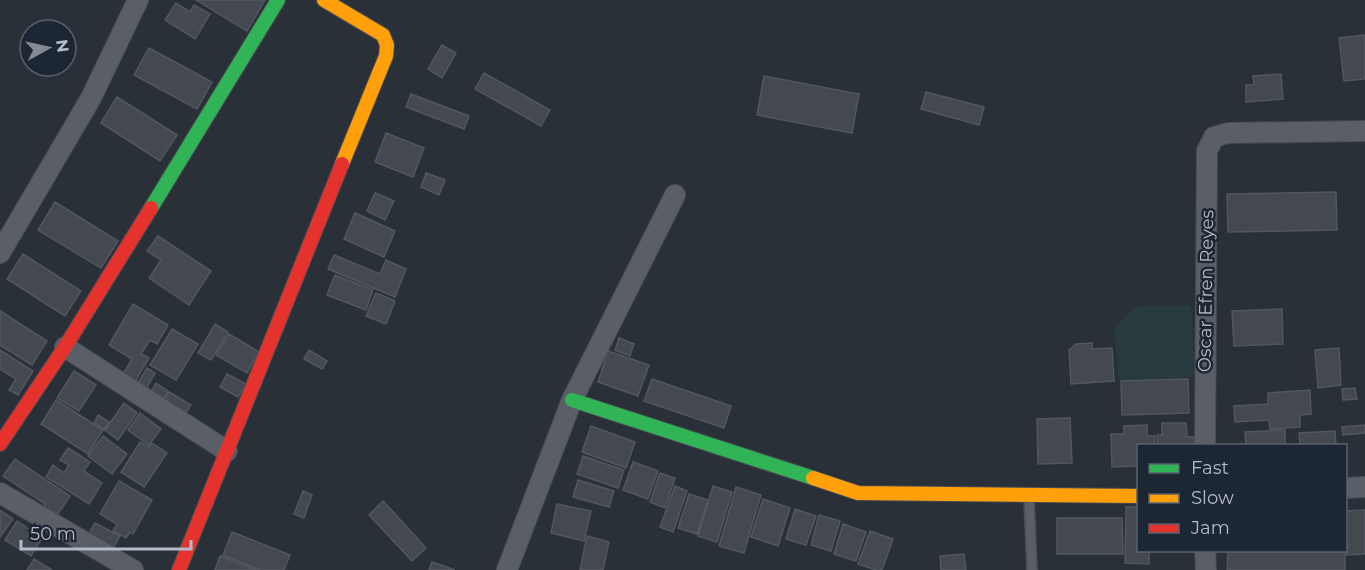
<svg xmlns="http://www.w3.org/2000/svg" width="1365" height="570" viewBox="0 0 1365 570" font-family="Montserrat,sans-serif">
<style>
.green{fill:#273a3e}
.building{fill:#444950;stroke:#52575f;stroke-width:1.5}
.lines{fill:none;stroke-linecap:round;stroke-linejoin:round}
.lane-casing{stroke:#484c53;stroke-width:12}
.street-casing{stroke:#484c53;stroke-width:22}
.fast-casing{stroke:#484c53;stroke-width:16}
.slow-casing{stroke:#484c53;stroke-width:16}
.jam-casing{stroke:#484c53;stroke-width:16}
.lane{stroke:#5a5e66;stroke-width:9}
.street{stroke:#5a5e66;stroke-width:20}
.fast{stroke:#30b455;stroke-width:14}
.slow{stroke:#ff9f0a;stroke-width:14}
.jam{stroke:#e5322d;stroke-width:14}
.labels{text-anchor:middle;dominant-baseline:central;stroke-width:5;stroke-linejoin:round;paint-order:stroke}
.street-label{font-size:18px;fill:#b4bcc9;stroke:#1d2633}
</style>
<rect width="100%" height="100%" fill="#2a3038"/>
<path class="green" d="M1191,305L1195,377L1119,381L1114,327L1135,307Z"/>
<path class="building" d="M196,0H265L247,31Z
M176,3L190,12L194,5L210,14L195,39L165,20Z
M1365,35V79L1344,81L1339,38Z
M442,45L456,53L442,78L428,69Z
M149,48L212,82L197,109L134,75Z
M484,73L550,110L541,126L475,89Z
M1281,74L1283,99L1246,102V85H1254L1253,76Z
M764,76L859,94L852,133L757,115Z
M926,92L984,107L979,125L921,109Z
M411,94L469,116L464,129L406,107Z
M117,97L177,135L160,161L101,123Z
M386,133L424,148L413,177L375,162Z
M426,173L445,180L439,195L421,187Z
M1336,192L1337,230L1228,232L1227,194Z
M375,193L394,201L385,220L367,211Z
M55,202L118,241L101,268L38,230Z
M355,213L395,231L384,257L344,239Z
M158,236L211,271L189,305L149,278L161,260L147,251Z
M23,254L81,291L65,316L7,279Z
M334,255L380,274L386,260L406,269L395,297L328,269Z
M335,275L373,290L366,310L327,295Z
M376,293L395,301L386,324L366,316Z
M133,304L168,325L157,344L150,340L141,354L149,358L133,385L121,378L132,359L109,345Z
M1282,309L1283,344L1234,346L1232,311Z
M0,311L47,341L32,365L0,345Z
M215,324L228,332L211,360L198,353Z
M172,329L198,344L176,380L150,365Z
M229,334L259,352L247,373L216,355Z
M619,338L634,344L630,356L615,350Z
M1092,343V349L1112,348L1114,381L1071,384L1069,350L1076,344Z
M1339,348L1341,385L1318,388L1315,350Z
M0,350L33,371L18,395L9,390L16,379L0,369Z
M309,350L327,361L322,369L304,359Z
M608,351L649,365L638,396L598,382Z
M147,368L155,373L145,391L136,386Z
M74,371L96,385L79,411L57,398Z
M227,374L246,384L238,397L220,387Z
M652,379L731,406L724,428L644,401Z
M1188,379L1189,413L1122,415L1121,381Z
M156,383L168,391L162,402L149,395Z
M1355,388L1357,399L1343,400L1342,389Z
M1310,390L1311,414L1300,415V427L1270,429L1269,420L1235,422L1234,406L1268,404V393Z
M169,392L191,405L185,414L164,401Z
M56,400L103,430L88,454L41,424Z
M124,403L137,413L118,440L105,430Z
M140,413L161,429L149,445L128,430Z
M98,415L109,422L104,429L94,423Z
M1070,418L1072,463L1038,464L1037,419Z
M1162,423H1186L1187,437H1194L1195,446H1158L1157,435H1162Z
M1147,425V436H1155V446H1138V466L1112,467L1111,434H1124V426Z
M1365,425V433L1343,435L1342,427Z
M591,426L635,442L626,468L582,452Z
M1285,430V446H1246L1245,432Z
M1335,431L1336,446H1300L1299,433Z
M103,436L127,454L112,474L88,456Z
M140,442L149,447L152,443L167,453L144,487L121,472Z
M68,448L90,462L84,471L102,483L89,504L46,477L53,465L64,473L69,465L60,460Z
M583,456L624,470L618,488L577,474Z
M15,459L70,496L55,518L41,509L45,504L3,476Z
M633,462L658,471L648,499L623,490Z
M660,473L675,478L665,508L650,502Z
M578,480L614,491L609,507L573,497Z
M119,481L152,500L133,534L130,532L126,538L113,531L117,524L100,514Z
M675,486L687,491L673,532L660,527Z
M713,486L732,492L717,542L698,536Z
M736,487L761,495L744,553L719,546Z
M303,491L312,495L304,518L294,514Z
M689,494L708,500L697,534L678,528Z
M763,499L790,508L778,546L751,537Z
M383,501L426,548L412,561L369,515Z
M557,504L591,511L584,541L551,533Z
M1126,507H1138V550H1149V564L1125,563Z
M795,509L816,516L806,545L786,539Z
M0,510L13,519L0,537Z
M1365,510V554L1346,555V511Z
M819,515L840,521L831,551L811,545Z
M1057,518H1122L1123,554H1057Z
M17,521L42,538L31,556L5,540Z
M95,523L120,536L110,553L86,539Z
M843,524L866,532L856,561L834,554Z
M870,531L893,539L882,570H876L858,564Z
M232,532L290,555L284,570H260L223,555Z
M587,536L609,542L603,570H580Z
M1228,550H1345V570H1227Z
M964,554L966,570H941L940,556Z
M220,556L256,570H215Z
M34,559L52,570H27Z
M432,562L455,570H429Z"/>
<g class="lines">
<defs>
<path id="lane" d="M1029,497L1032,570"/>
<path id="street" d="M0,253L91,98L138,0
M65,347L227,451
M1205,446L1207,151L1214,137L1228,133L1365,131
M1346,488L1365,487
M0,493L133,570
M1205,550L1206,570
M507,570L572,400L675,195"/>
<path id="fast" d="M151,208L278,0
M572,400L813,478"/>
<path id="slow" d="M324,0L383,35L387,45L386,56L342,164
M813,478L858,493L1138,496"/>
<path id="jam" d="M0,444L65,347L151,208
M179,570L342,164"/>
</defs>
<use href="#lane" class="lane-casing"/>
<use href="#street" class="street-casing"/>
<use href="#fast" class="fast-casing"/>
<use href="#slow" class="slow-casing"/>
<use href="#jam" class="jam-casing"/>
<use href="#lane" class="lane"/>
<use href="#street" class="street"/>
<use href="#fast" class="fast"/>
<use href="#slow" class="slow"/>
<use href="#jam" class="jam"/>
</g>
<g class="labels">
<g class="street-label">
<text transform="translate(1206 291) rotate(-89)">Oscar Efren Reyes</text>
</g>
</g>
<rect x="1137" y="444" width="210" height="108" fill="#1d2633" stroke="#59626f" stroke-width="1.5"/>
<rect x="1149" y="464" width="30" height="9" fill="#30b455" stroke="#59626f" stroke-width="1.5"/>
<text x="1191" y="474" font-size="18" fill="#b4bcc9">Fast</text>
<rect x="1149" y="494" width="30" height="9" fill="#ff9f0a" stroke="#59626f" stroke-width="1.5"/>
<text x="1191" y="504" font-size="18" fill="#b4bcc9">Slow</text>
<rect x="1149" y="524" width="30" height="9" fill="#e5322d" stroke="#59626f" stroke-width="1.5"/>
<text x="1191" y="534" font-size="18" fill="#b4bcc9">Jam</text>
<g transform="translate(48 48) rotate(82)"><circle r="28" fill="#1d2633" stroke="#59626f" stroke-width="1.5"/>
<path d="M0-4.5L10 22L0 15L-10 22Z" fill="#848b96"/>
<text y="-9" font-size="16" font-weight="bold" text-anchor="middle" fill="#b4bcc9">N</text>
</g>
<path d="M21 540v9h170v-9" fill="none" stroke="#b4bcc9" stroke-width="3"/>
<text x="30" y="540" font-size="18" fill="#b4bcc9" stroke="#1d2633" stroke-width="4.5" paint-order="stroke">50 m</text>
</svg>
